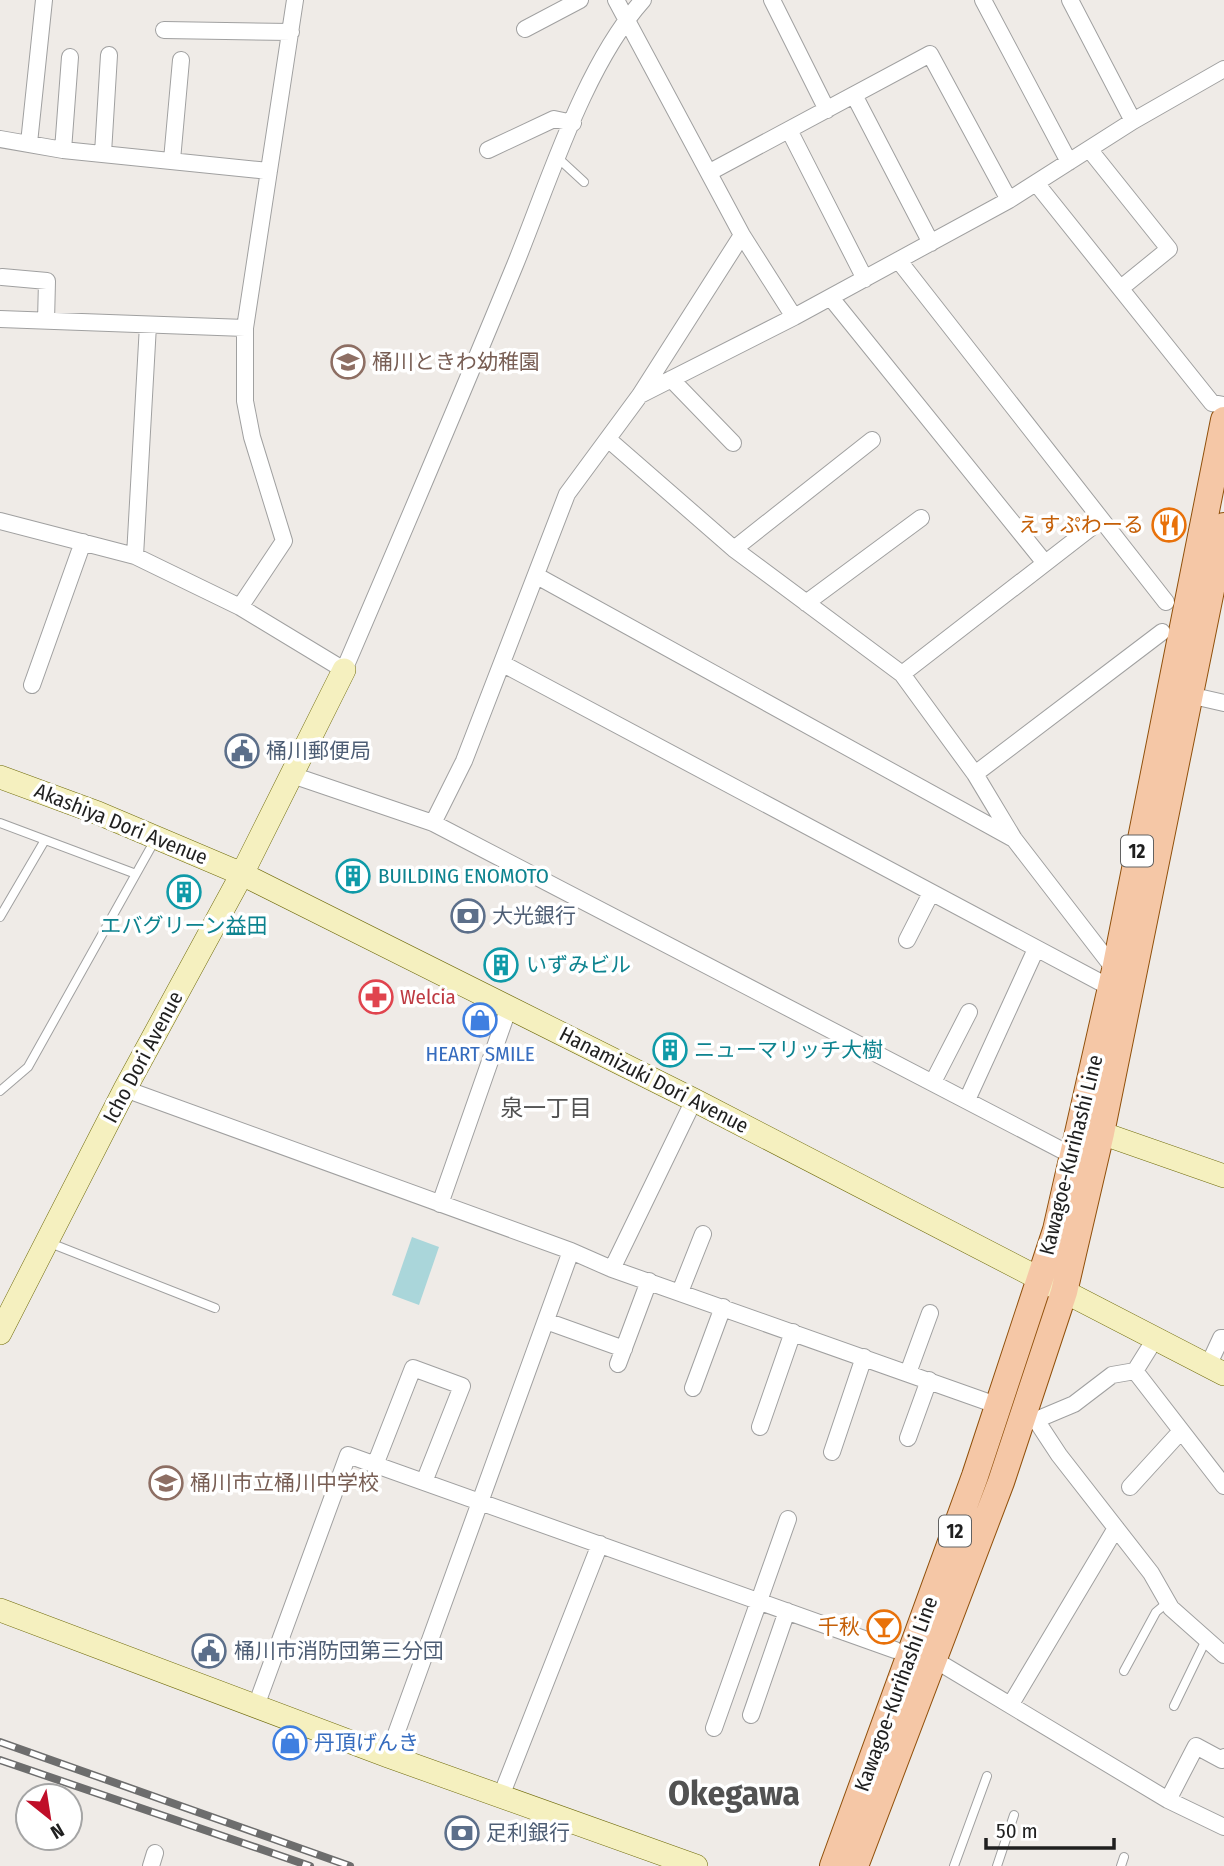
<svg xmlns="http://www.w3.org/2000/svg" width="1224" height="1866" viewBox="0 0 1224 1866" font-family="'Fira Sans Condensed','Noto Sans JP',sans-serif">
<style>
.water{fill:#aad6da}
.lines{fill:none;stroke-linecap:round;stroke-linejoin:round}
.lane-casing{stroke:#a0a0a0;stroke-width:10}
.street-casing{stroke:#a0a0a0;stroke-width:18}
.secondary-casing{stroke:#706c0d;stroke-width:24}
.primary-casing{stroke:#90500b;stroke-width:28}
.lane{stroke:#fff;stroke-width:8}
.street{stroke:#fff;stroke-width:16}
.secondary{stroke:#f5f0bf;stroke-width:23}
.primary{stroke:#f5c7a6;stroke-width:26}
.rail-casing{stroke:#6d6d6d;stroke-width:8}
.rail{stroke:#fff;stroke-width:5;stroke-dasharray:16;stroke-linecap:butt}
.labels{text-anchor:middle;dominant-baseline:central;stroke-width:7;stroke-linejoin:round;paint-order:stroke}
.shield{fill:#fff;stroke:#626262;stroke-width:2}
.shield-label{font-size:19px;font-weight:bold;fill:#1f1f1f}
.education-label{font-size:21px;fill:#785e54;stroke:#fff;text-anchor:start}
.food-label{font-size:21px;fill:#c56008;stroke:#fff;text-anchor:end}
.service-label{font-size:21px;fill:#4e5e75;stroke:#fff;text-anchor:start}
.street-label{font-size:21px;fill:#1f1f1f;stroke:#fff}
.culture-label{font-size:21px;fill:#0d838f;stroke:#fff;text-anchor:start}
.health-label{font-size:21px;fill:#be3a42;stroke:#fff;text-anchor:start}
.shop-label{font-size:21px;fill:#366cbe;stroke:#fff}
.neighbourhood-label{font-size:23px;fill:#525252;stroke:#fff}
.town-label{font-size:35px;font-weight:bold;fill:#525252;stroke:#fff}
</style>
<rect width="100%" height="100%" fill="#efebe7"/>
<path class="water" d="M412,1237L439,1247L419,1305L392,1295Z"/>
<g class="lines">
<defs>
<path id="lane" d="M558,158L584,182
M0,823L136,874
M0,917L45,840
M0,1091L28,1067L155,840
M50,1243L215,1308
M1124,1671L1156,1612L1168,1602
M1174,1706L1206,1640
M954,1866L987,1776
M997,1866L1014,1815
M1121,1866L1124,1857"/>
<path id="street" d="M616,0L742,235L794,317
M772,0L827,110
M983,0L1069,162
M1070,0L1133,121
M525,29L580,0
M164,30L291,32
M854,95L931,243
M789,130L865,279
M0,139L63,150L269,171
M29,143L44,0
M1089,149L1169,249L1121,288
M63,150L70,57
M488,150L554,119L573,123
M103,153L109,55
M172,160L181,60
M710,172L930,54L1009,200
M1036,183L1212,403L1224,405
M899,261L1166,602
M2,277L47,281L46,321
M831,298L1045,563
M0,319L245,328
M671,379L733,443
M640,395L794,317L1009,200L1133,121L1224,69
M609,440L734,549L902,674L975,774L1014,839L1115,970
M0,521L135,556L240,607L344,670C402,535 459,401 515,265C549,182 584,66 643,0
M734,549L872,440
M135,556L148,325
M537,576L1012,838
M806,603L921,518
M240,607L284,541L252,437L245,401V328L295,0
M503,664L1111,988
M902,674L1101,520
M32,685L83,542
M1189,695L1224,703
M975,774L1162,632
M292,775L433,823L1073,1156
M433,823L464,761L567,494L640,395L742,235
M907,940L931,893
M933,1082L969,1012
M125,1089L571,1251L612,1269L999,1406
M967,1100L1036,949
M440,1204L509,1007
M612,1269L694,1100
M680,1292L703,1234
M546,1321L624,1349
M618,1364L649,1281
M1208,1366L1221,1338H1224
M1135,1371L1155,1339
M908,1373L930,1313
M693,1388L723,1307
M1024,1415L1036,1420L1059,1455L1151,1573L1171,1608L1224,1655
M1036,1420L1074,1404L1112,1375L1135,1371L1224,1486
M760,1427L793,1332
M908,1438L929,1380
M832,1452L864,1357
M375,1465L413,1368L462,1386L424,1482
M1130,1487L1181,1431
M945,1666L1168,1800L1224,1827
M1011,1704L1116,1528
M256,1706L348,1455L895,1650
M751,1715L787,1611
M714,1728L788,1519
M388,1756L571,1251
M501,1796L600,1544
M1168,1800L1196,1746L1222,1760L1224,1757
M151,1866L155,1853"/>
<path id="secondary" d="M0,777L98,813L242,874L694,1100L1224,1374
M1101,1133L1224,1176
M0,1333L125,1089L242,874L344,670
M0,1610L388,1756L696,1866"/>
<path id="primary" d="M833,1866L975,1476L1056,1230L1115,970L1224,420
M855,1866L1001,1482L1064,1292L1101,1133L1224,526"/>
</defs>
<use href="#lane" class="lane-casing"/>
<use href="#street" class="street-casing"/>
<use href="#secondary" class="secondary-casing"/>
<use href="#primary" class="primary-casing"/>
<use href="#lane" class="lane"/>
<use href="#street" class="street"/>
<use href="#secondary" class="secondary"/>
<use href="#primary" class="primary"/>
<defs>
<path id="rail" d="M0,1742L350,1866
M0,1760L310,1866"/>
</defs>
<use href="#rail" class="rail-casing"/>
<use href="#rail" class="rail"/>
</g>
<defs>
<symbol id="school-ring" viewBox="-11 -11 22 22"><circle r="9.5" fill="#fff" stroke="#8d6e63" stroke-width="1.5"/><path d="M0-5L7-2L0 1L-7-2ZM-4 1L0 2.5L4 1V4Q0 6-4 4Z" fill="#8d6e63"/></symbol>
<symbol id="restaurant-ring" viewBox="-11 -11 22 22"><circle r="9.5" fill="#fff" stroke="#e8710a" stroke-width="1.5"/><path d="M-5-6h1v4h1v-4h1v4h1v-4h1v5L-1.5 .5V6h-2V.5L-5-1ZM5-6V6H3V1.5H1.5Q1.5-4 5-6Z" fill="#e8710a"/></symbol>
<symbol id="civic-ring" viewBox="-11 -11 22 22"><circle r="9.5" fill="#fff" stroke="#5c6f8a" stroke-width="1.5"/><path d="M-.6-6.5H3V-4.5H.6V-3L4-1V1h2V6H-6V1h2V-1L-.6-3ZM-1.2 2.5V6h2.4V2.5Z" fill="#5c6f8a"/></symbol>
<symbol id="building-ring" viewBox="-11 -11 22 22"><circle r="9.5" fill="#fff" stroke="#0f9aa8" stroke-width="1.5"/><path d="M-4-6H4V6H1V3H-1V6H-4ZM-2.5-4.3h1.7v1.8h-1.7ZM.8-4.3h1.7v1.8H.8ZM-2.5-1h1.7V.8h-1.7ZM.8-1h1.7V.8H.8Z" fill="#0f9aa8"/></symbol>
<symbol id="bank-ring" viewBox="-11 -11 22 22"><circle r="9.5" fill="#fff" stroke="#5c6f8a" stroke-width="1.5"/><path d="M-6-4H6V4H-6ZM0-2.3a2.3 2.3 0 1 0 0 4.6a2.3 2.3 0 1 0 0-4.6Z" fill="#5c6f8a"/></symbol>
<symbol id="pharmacy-ring" viewBox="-11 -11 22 22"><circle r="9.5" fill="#fff" stroke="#e0444e" stroke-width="1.5"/><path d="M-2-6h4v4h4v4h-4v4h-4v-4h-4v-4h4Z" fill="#e0444e"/></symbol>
<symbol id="shop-ring" viewBox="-11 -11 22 22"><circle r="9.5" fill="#fff" stroke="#3f7fe0" stroke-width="1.5"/><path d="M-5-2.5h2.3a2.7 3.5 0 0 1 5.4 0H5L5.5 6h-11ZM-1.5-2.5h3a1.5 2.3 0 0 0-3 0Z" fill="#3f7fe0"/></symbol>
<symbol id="bar-ring" viewBox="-11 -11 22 22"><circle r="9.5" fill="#fff" stroke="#e8710a" stroke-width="1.5"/><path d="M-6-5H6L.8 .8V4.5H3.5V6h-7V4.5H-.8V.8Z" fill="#e8710a"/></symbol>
</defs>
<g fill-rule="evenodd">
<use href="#school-ring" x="329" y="343" width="38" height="38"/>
<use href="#restaurant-ring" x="1150" y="506" width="38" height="38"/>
<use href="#civic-ring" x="223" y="732" width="38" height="38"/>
<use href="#building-ring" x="334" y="857" width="38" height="38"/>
<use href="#building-ring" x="165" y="873" width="38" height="38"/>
<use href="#bank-ring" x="449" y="897" width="38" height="38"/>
<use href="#building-ring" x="482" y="946" width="38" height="38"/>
<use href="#pharmacy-ring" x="357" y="978" width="38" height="38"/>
<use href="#shop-ring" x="461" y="1001" width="38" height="38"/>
<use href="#building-ring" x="651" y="1031" width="38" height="38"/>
<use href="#school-ring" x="147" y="1464" width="38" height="38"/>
<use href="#bar-ring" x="865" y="1608" width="38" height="38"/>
<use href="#civic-ring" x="190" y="1632" width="38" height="38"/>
<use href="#shop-ring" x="271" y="1724" width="38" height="38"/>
<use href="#bank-ring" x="443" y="1814" width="38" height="38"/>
</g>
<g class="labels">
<g class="shield">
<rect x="1121" y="835.5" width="32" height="31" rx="5"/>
<rect x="939" y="1515.5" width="32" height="31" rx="5"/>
</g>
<g class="shield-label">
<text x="1137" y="851">12</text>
<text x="955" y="1531">12</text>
</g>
<g class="education-label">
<text x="372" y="362">桶川ときわ幼稚園</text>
<text x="190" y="1483">桶川市立桶川中学校</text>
</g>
<g class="food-label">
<text x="1144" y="525">えすぷわーる</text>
<text x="860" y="1627">千秋</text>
</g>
<g class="service-label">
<text x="266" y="751">桶川郵便局</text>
<text x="492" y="916">大光銀行</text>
<text x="234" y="1651">桶川市消防団第三分団</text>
<text x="486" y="1833">足利銀行</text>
</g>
<g class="street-label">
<text transform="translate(121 824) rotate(22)">Akashiya Dori Avenue</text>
<text transform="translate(143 1057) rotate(-62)">Icho Dori Avenue</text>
<text transform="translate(654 1080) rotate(27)">Hanamizuki Dori Avenue</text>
<text transform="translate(1071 1155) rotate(-76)">Kawagoe-Kurihashi Line</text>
<text transform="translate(896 1694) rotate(-70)">Kawagoe-Kurihashi Line</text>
</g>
<g class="culture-label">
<text x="378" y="876">BUILDING ENOMOTO</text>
<text x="184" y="926" text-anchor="middle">エバグリーン益田</text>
<text x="526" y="965">いずみビル</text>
<text x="694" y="1050">ニューマリッチ大樹</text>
</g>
<g class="health-label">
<text x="400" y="997">Welcia</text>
</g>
<g class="shop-label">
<text x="480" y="1054">HEART SMILE</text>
<text x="314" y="1743" text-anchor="start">丹頂げんき</text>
</g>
<g class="neighbourhood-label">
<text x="546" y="1108">泉一丁目</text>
</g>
<g class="town-label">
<text x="734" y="1793">Okegawa</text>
</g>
</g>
<g transform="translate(49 1817) rotate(150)"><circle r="33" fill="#ffffff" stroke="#a5a5a5" stroke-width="2"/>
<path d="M0-5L12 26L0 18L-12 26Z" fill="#c00f29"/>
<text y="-10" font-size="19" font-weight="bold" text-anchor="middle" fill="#1f1f1f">N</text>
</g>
<path d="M986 1838v10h128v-10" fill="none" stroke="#1f1f1f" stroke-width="3.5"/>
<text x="996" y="1838" font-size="21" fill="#1f1f1f" stroke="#ffffff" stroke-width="5" paint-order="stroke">50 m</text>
</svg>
